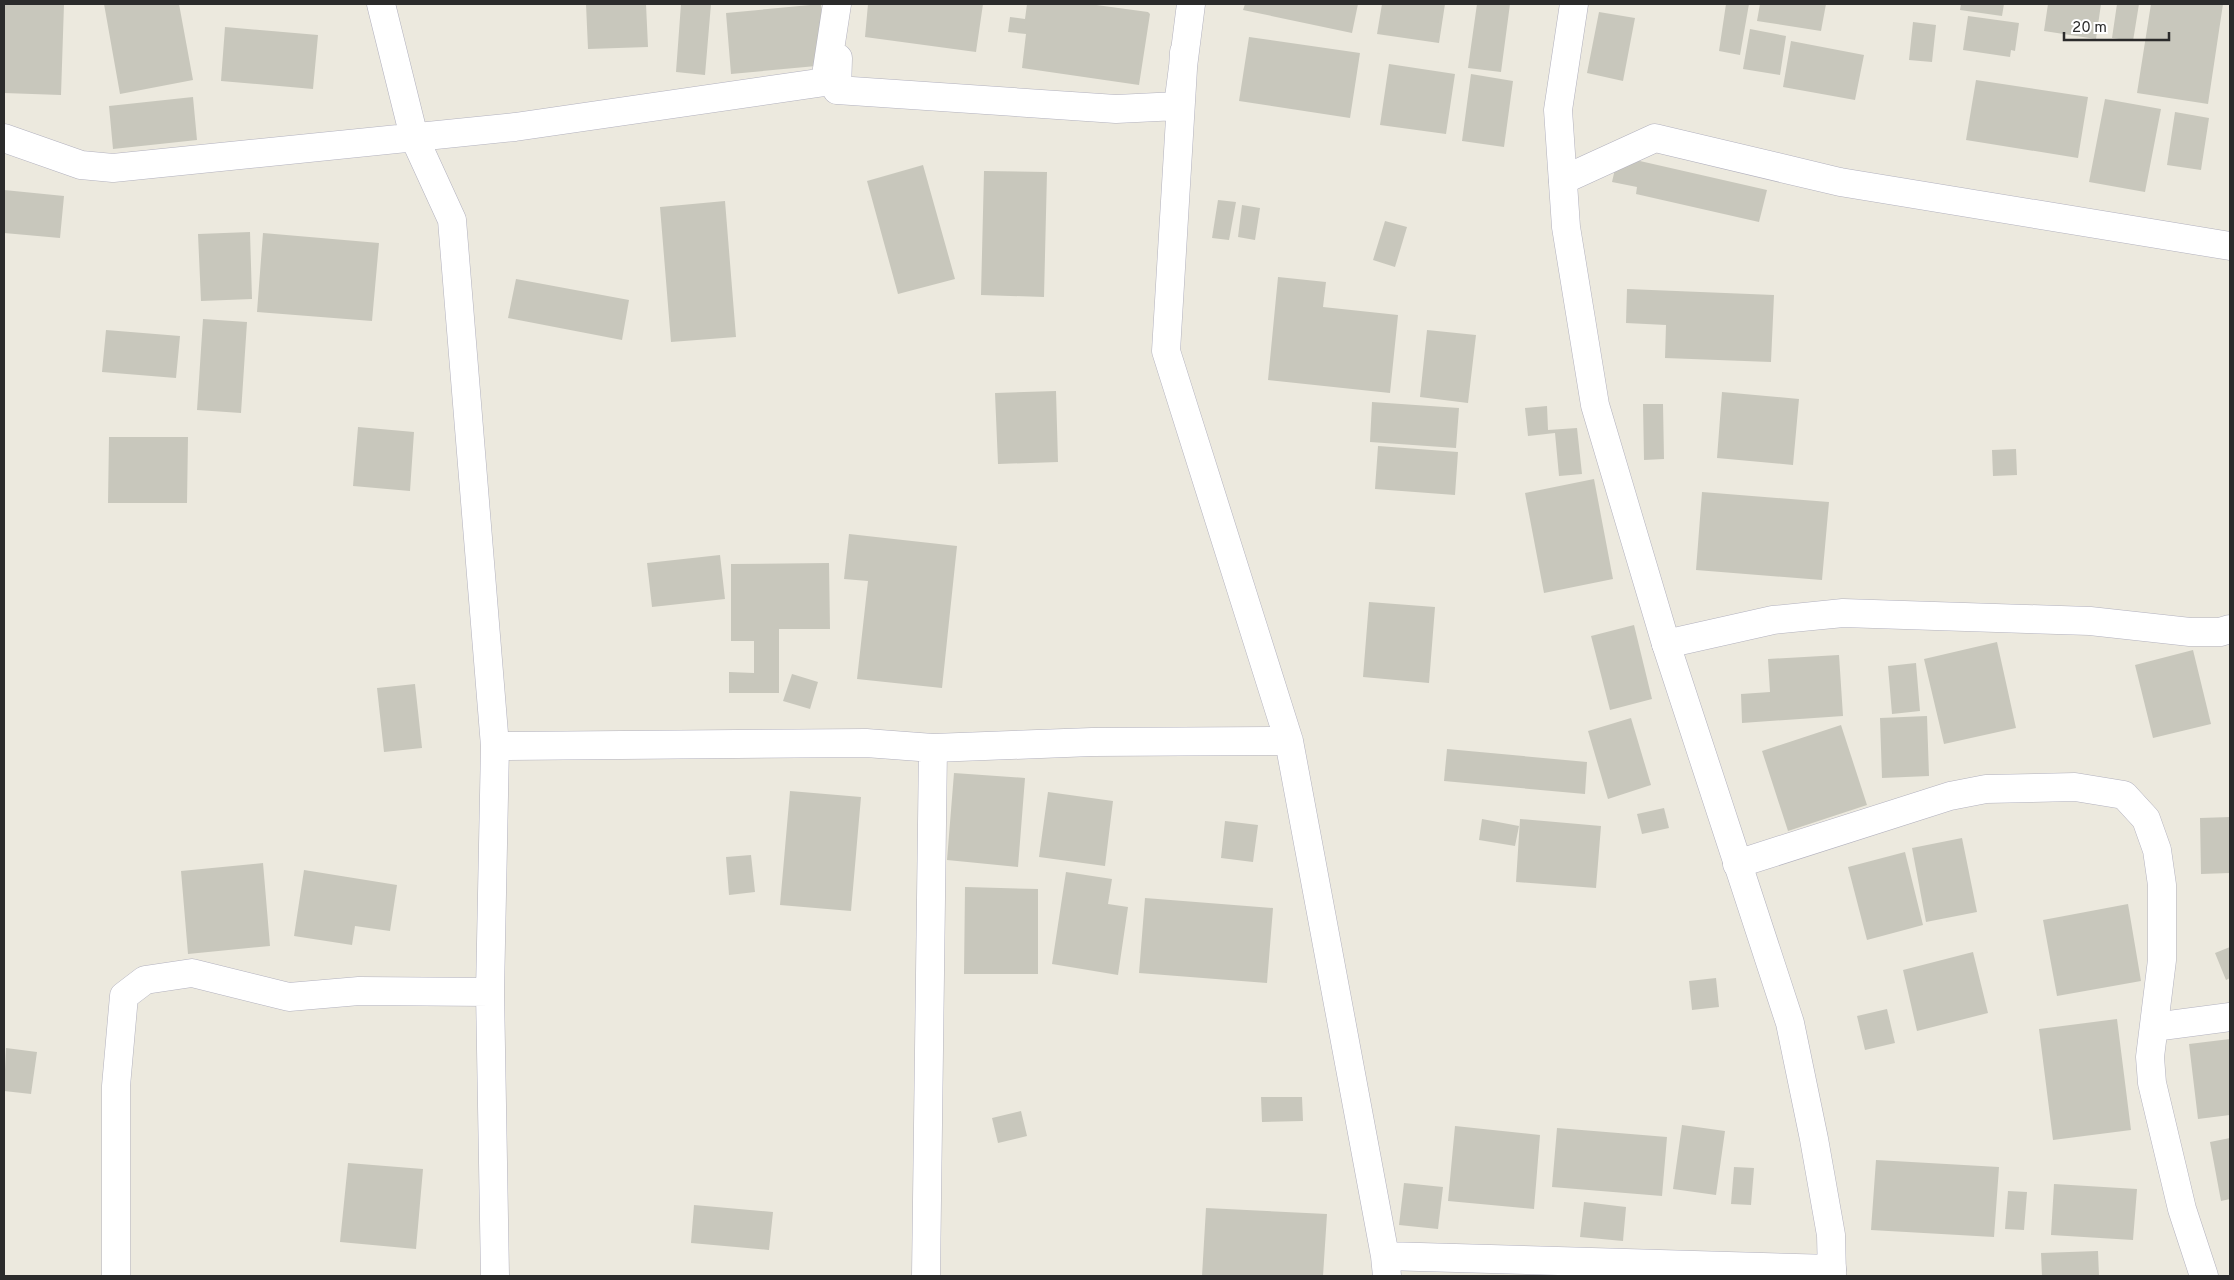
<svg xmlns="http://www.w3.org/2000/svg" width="2234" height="1280" viewBox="0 0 2234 1280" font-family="Overpass,sans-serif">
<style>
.building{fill:#c8c7bc}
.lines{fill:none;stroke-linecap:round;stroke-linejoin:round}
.minor-casing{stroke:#b2b1be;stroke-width:29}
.tertiary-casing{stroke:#b2b1be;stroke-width:29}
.minor{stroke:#fff;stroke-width:28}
.tertiary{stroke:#fff;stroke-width:28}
</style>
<rect width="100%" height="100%" fill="#ece9de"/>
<path class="building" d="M4,4H64L61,95L4,93Z
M104,4H179L193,80L120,94Z
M586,4H646L648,47L588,49Z
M681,4H711L705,75L676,72Z
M821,4L827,65L731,74L726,13Z
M868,4H983L976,52L865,37Z
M1027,4H1089L1148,12L1150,14L1139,85L1022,68L1026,34L1008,32L1010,17L1025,19Z
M1245,4H1358L1352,33L1243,10Z
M1382,4H1445L1439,43L1377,34Z
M1477,4H1510L1501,72L1468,68Z
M1726,4H1749L1740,55L1719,51Z
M1760,4H1826L1821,31L1757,21Z
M1961,4H2004L2002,16L1960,10Z
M2048,4H2101L2096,39L2044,31Z
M2117,4H2139L2133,41L2112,38Z
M2151,4H2223L2208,104L2137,93Z
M1599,12L1635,18L1623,81L1587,73Z
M1968,16L2019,23L2015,51L2011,50L2010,57L1963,50Z
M1913,22L1936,25L1932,62L1909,60Z
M225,27L318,35L313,89L221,81Z
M1750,29L1786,36L1780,75L1743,69Z
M1249,37L1360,53L1350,118L1239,101Z
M1791,41L1864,55L1855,100L1783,87Z
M1389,64L1455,74L1446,134L1380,125Z
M1471,74L1513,81L1504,147L1462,141Z
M1976,80L2088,97L2078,158L1966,140Z
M193,97L197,140L113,149L109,106Z
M2105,99L2161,109L2145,192L2089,182Z
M2175,112L2209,118L2201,170L2167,165Z
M1618,156L1767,190L1759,222L1636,194L1637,187L1612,182Z
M923,165L955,279L898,294L867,181Z
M984,171L1047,172L1044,297L981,295Z
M4,190L64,196L60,238L4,233Z
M1218,200L1236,202L1229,240L1212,238Z
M725,201L736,337L671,342L660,207Z
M1242,205L1260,208L1255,240L1238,237Z
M1385,221L1407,227L1395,267L1373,260Z
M250,232L252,299L201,301L198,234Z
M263,233L379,243L372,321L257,312Z
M1278,277L1326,282L1323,307L1398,315L1390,393L1268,380Z
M516,279L629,300L622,340L508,318Z
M1627,289L1774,295L1771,362L1665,358L1666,325L1626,323Z
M203,319L247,322L241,413L197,410Z
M106,330L180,336L176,378L102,372Z
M1427,330L1476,335L1468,403L1420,397Z
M1056,391L1058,462L998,464L995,393Z
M1722,392L1799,399L1793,465L1717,458Z
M1372,402L1459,408L1456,448L1370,442Z
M1643,404H1663L1664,459L1644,460Z
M1547,406L1548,430L1577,428L1582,474L1559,476L1555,433L1528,436L1525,408Z
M358,427L414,432L410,491L353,486Z
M109,437H188L187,503H108Z
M1378,446L1458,452L1455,495L1375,489Z
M2016,449L2017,475L1993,476L1992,450Z
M1594,479L1613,579L1544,593L1525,493Z
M1702,492L1829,502L1822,580L1696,570Z
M849,534L957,546L942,688L857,679L868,581L844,579Z
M720,555L725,599L652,607L647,563Z
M829,563L830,629H779V693H729V672L754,673V641H731V564Z
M1369,602L1435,607L1429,683L1363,677Z
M1634,625L1652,699L1610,710L1591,636Z
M1997,642L2016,728L1944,744L1924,659Z
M2193,650L2211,724L2153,738L2135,665Z
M1839,655L1843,716L1742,723L1741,694L1770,692L1768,659Z
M1916,663L1920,711L1892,714L1888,666Z
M792,674L818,682L810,709L783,701Z
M415,684L422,748L384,752L377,688Z
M1927,716L1929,776L1882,778L1880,718Z
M1631,718L1651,785L1608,799L1588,731Z
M1841,725L1867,805L1788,831L1762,751Z
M1447,749L1587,762L1585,794L1444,781Z
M954,773L1025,778L1018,867L947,860Z
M790,791L861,797L851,911L780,905Z
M1048,792L1113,801L1105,866L1039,857Z
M1664,808L1669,828L1642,834L1637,814Z
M2230,817V873L2201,874L2200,818Z
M1482,819L1519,826L1515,846L1479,840Z
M1520,819L1601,826L1596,888L1516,882Z
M1225,821L1258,825L1253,862L1221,858Z
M1962,838L1977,912L1926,922L1912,848Z
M1905,852L1923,925L1867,940L1848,867Z
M751,855L755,892L729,895L726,857Z
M263,863L270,946L188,954L181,871Z
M304,870L397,885L390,931L355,926L352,945L294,936Z
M1066,872L1112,879L1108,904L1128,907L1118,975L1052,964Z
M965,887L1038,889V974H964Z
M1145,898L1273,908L1267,983L1139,973Z
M2128,904L2141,981L2057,996L2043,920Z
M2230,947V978L2226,980L2215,953Z
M1973,952L1988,1013L1917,1031L1903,970Z
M1716,978L1719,1007L1692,1010L1689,981Z
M1887,1009L1895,1043L1865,1050L1857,1016Z
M2117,1019L2131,1130L2053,1140L2039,1029Z
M2230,1039V1115L2198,1119L2189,1044Z
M6,1048L37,1052L31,1094L4,1091Z
M1261,1097H1302L1303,1121L1262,1122Z
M1021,1111L1027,1136L998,1143L992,1118Z
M1682,1125L1725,1131L1716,1195L1673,1189Z
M1455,1126L1540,1135L1534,1209L1448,1201Z
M1557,1128L1667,1137L1662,1196L1552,1187Z
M2230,1138V1199L2221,1201L2210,1142Z
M1876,1160L1999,1167L1994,1237L1871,1230Z
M348,1163L423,1169L416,1249L340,1242Z
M1734,1167L1754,1168L1751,1205L1731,1204Z
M1404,1183L1443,1187L1438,1229L1399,1225Z
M2054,1184L2137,1189L2133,1240L2051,1235Z
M2008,1191L2027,1192L2024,1230L2005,1229Z
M1584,1202L1626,1207L1623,1241L1580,1237Z
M694,1205L773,1212L769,1250L691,1243Z
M1206,1208L1327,1214L1323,1276H1202Z
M2098,1251L2099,1276H2042L2041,1253Z"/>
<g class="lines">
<defs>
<path id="minor" d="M381,4L414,137L452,220L495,746L490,992L495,1276
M1184,52L1166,351L1289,741L1385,1256L1387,1276
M838,58L837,90L1116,109L1178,106L1191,4
M4,138L81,165L113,168L515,127L825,82L837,4
M1563,180L1655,138L1840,182L2230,246
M1666,644L1773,620L1843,613L2090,621L2190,632H2220L2230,629
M495,746L866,743L933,748L1092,742L1289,741
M1737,864L1950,796L1986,789L2075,787L2124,795L2146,819L2157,850L2162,885V960L2150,1057L2152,1083L2182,1209L2204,1276
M2154,1027L2230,1017
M1385,1256L1832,1269
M116,1276V1086L124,996L145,980L192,973L289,997L359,991L490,992
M926,1276L933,748"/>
<path id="tertiary" d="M1574,4L1558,110L1566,227L1595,405L1666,644L1790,1023L1814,1139L1831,1235L1832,1276"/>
</defs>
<use href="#minor" class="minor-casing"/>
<use href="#tertiary" class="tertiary-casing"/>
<use href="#minor" class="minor"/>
<use href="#tertiary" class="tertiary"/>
</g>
<rect width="2234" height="1280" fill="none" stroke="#2b2b2b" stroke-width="10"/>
<path d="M2064 32v8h105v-8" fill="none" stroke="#2b2b2b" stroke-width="2.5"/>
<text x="2072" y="32" font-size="15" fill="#2b2b2b" stroke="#ffffff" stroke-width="4" paint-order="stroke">20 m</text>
</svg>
